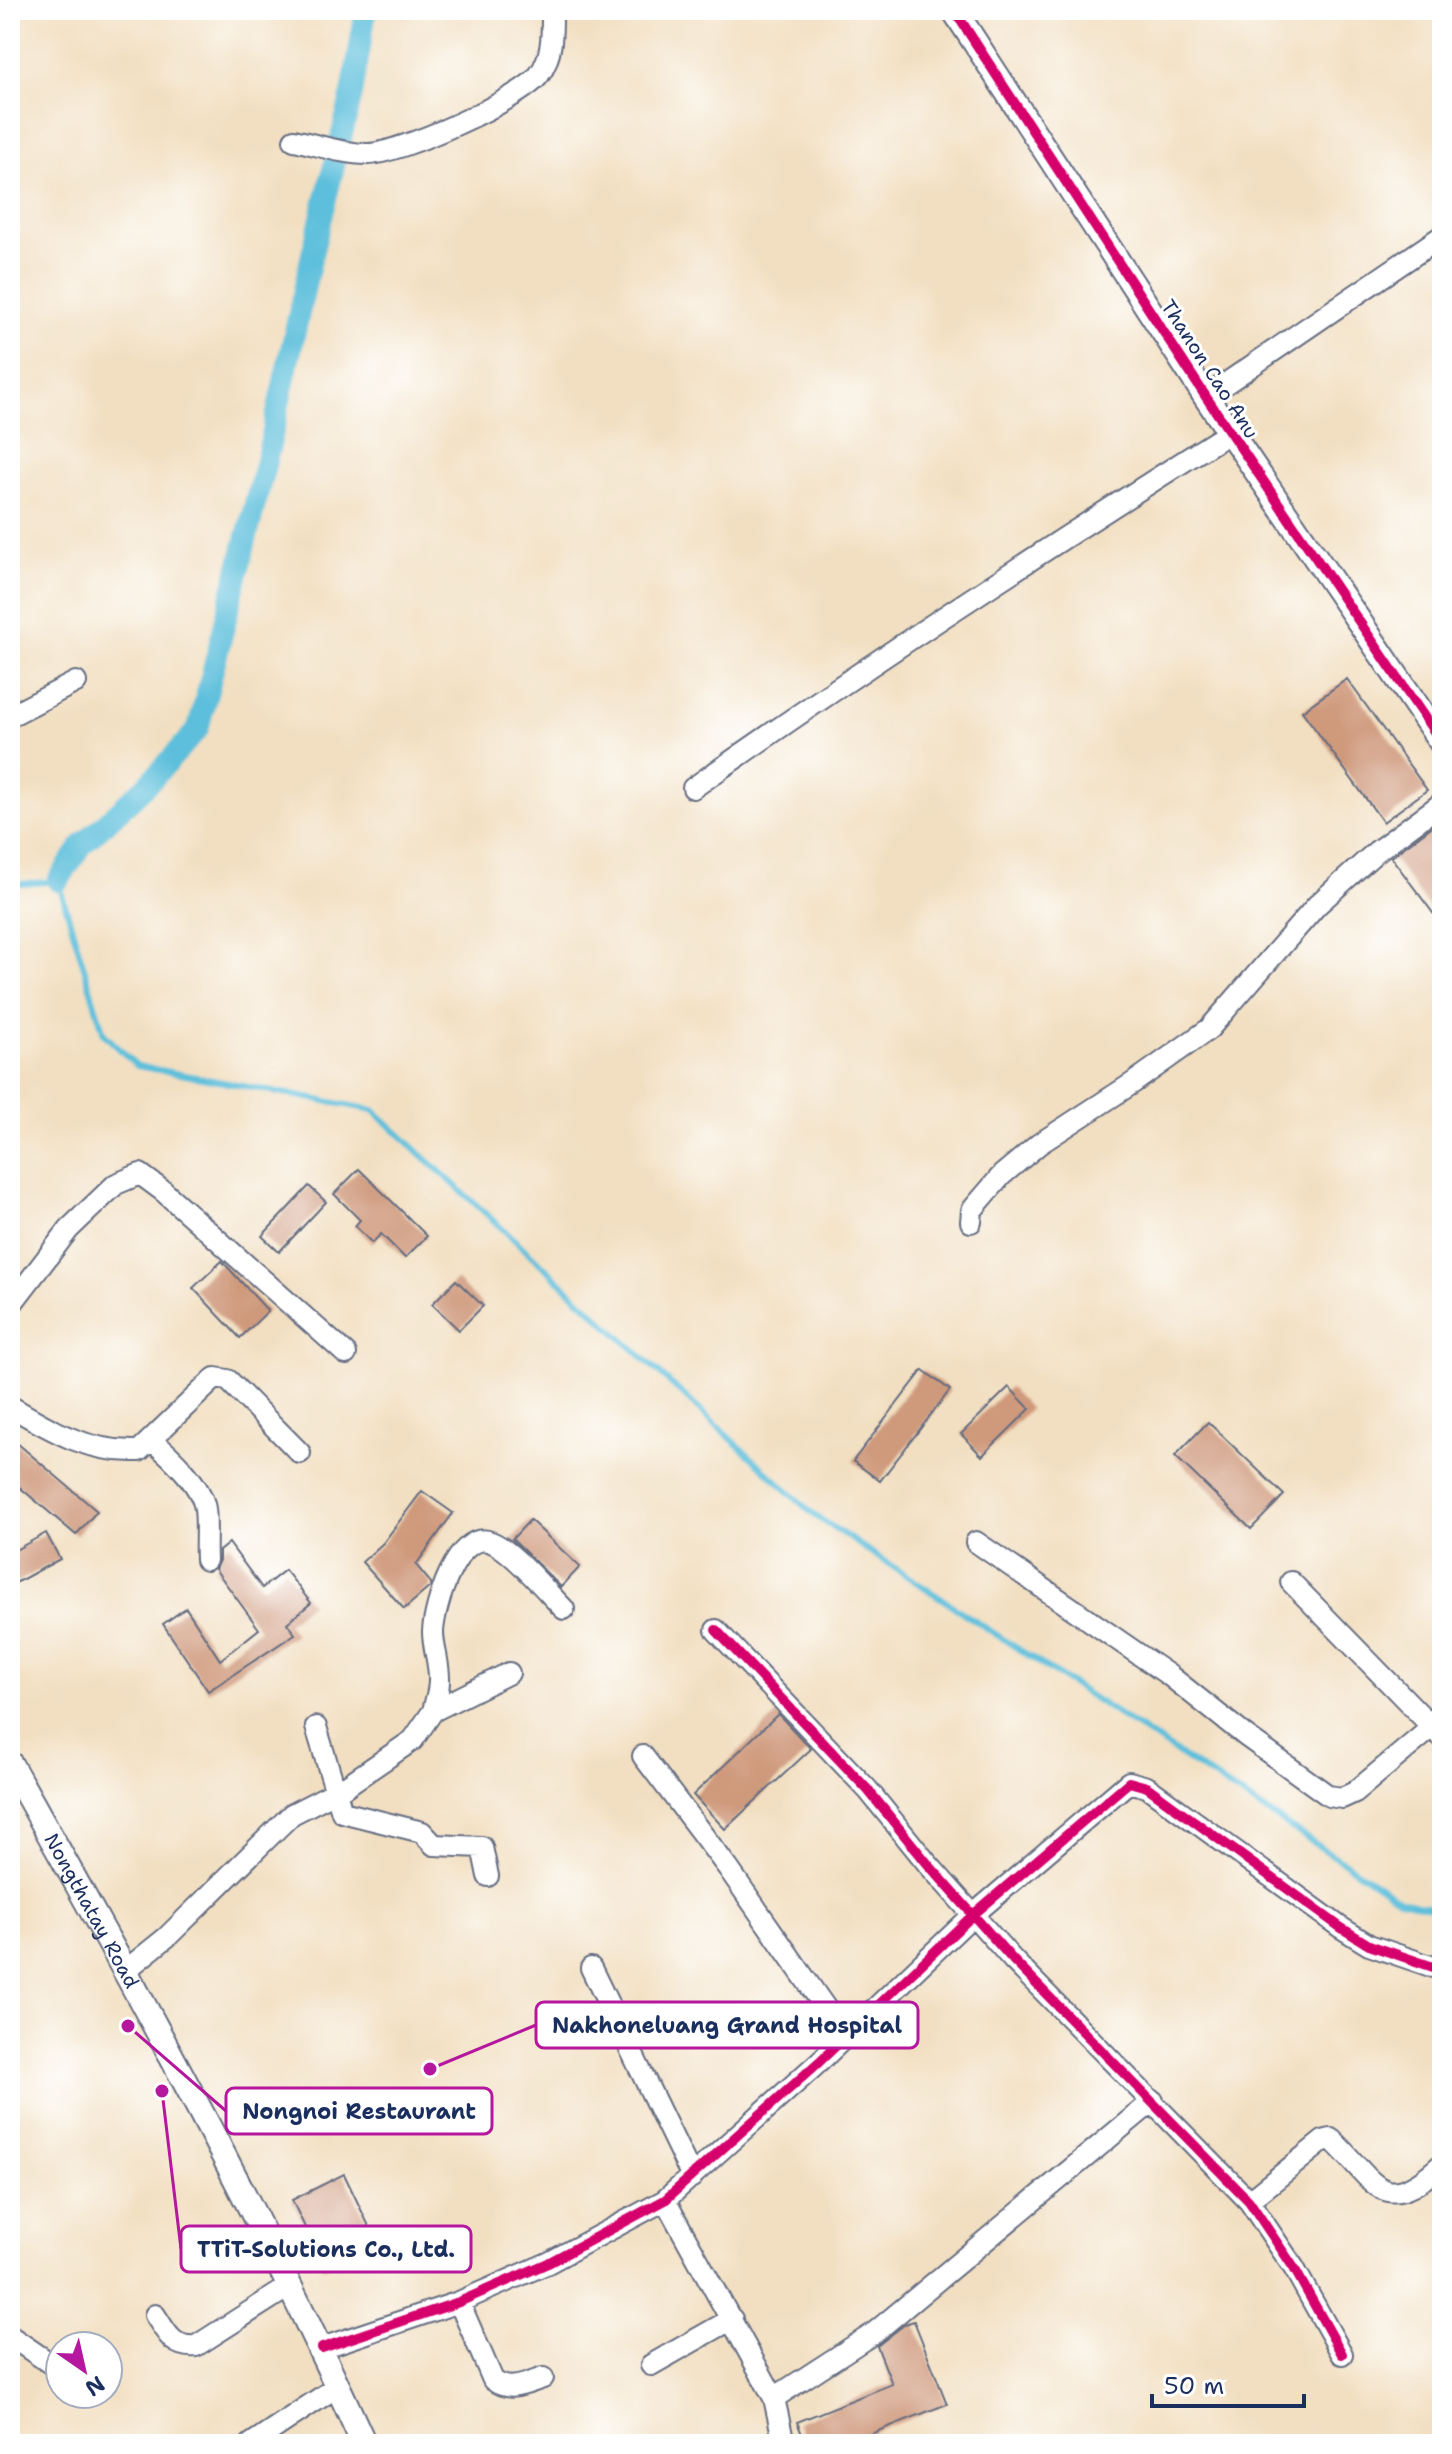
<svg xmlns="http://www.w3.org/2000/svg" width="1452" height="2454" viewBox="0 0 1452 2454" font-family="'Shantell Sans',sans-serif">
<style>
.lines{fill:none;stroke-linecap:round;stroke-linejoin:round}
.stream{stroke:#5dbfdb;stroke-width:6}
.canal{stroke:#5dbfdb;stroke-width:22}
.building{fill:#cf997b}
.minor-casing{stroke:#666d81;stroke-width:24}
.tertiary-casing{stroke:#666d81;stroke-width:28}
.minor{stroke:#fff;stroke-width:20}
.tertiary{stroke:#fff;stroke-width:24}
.cycleway-casing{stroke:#fff;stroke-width:15}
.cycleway{stroke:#d6006c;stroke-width:10}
.labels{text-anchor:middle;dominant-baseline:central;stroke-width:6;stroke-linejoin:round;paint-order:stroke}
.street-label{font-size:20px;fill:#1b2f5e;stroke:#fff}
.leader{fill:none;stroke:#b5179e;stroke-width:3}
.callout-dot{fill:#b5179e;stroke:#fff;stroke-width:3}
.callout{fill:#fff;stroke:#b5179e;stroke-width:3}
.callout-label{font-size:22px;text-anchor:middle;font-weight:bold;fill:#1b2f5e}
</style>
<rect width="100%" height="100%" fill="#fff"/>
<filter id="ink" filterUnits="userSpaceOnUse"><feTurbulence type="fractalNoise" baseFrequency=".0125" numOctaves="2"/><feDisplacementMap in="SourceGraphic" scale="16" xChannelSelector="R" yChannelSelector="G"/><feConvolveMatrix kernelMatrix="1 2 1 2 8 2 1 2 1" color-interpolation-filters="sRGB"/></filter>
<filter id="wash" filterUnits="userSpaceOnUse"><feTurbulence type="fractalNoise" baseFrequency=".006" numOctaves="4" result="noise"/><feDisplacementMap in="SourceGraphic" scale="32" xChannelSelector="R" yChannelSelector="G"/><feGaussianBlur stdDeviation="1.8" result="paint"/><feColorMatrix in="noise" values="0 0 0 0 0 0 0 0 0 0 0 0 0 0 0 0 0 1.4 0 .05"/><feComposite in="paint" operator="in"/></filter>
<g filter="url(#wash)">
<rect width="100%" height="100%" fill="#f2dfc1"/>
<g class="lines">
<path class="stream" d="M10,885L58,881L104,1034L137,1066L373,1110L814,1515L1401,1900L1442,1910"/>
<path class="canal" d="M58,881L83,844L152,780L198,729L270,445L312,254L352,94L366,10"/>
</g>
<g id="blocks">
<path class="building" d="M1347,679L1427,790L1383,822L1302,711Z
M1442,819V925L1391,857Z
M359,1169L427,1236L405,1258L381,1234L372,1243L355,1226L360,1220L334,1194Z
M309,1186L326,1202L279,1252L262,1236Z
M222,1261L268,1311L240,1338L193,1288Z
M456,1280L483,1306L459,1330L432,1304Z
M923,1370L950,1390L880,1481L853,1461Z
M1009,1387L1030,1409L982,1456L961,1434Z
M1208,1422L1284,1495L1251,1529L1175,1456Z
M10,1437L97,1511L76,1535L10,1479Z
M422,1491L453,1513L416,1565L431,1583L430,1587L404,1609L362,1562L383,1543Z
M530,1520L580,1567L561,1587L512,1539Z
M46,1533L60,1559L10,1586V1553Z
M229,1543L262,1588L285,1570L311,1603L287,1623L295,1634L208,1691L163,1624L186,1608L220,1660L259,1629L215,1569L219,1560V1551Z
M778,1714L811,1749L725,1829L693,1795Z
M344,2174L377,2243L324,2268L292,2200Z
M914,2321L947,2404L845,2444H806L797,2422L892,2384L877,2346L905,2324Z"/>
</g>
</g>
<g filter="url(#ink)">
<use href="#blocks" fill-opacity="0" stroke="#666d81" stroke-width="2"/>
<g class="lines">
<defs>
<path id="minor" d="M294,140C318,145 343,154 367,154C397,155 522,99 539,75C553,56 552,33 552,10
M1206,397L1442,236
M10,716L76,682
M693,788C869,664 1048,547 1230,432
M971,1222L972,1210L1002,1175L1039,1144L1133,1083L1209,1029L1317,905L1377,851L1442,803
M10,1306L69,1229L116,1184L140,1174L163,1191L346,1354
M10,1406C52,1431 89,1453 139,1451L215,1378L228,1380L300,1453
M151,1440C169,1454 202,1485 205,1509C207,1525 205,1543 206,1560
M976,1542L1170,1676L1247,1737L1329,1796L1342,1798L1355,1792L1442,1719
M1291,1582L1442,1737
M716,1630L868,1790L927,1863L1013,1960L1249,2201L1294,2268L1342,2354
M433,1711C435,1702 439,1691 439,1681C440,1665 433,1648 433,1632C434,1608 457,1528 491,1542C511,1549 547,1592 564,1609
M316,1727L342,1812L422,1832L434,1845L482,1847L488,1876
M643,1756L728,1868L845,2036
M591,1968L692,2177
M126,1970L167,1937L292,1814L343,1788L413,1740L433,1711L509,1673
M665,2200L774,2398L784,2444
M1249,2201L1323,2141L1331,2139C1376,2180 1380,2220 1442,2164
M459,2302L493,2380C509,2393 525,2384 543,2378
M155,2315C167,2333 172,2348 196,2346L290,2286
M10,2336L57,2368
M322,2348L459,2302L548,2263L665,2200L819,2062L974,1914L1129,1782L1147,1787L1340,1927L1369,1945L1442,1970
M651,2365L732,2319
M774,2398L874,2333L1153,2101
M251,2444L338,2386"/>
<g id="tertiary">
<path d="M954,10L1206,397L1442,743"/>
<path id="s1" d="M10,1764C135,1986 259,2211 364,2444"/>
</g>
</defs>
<use href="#minor" class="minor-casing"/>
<use href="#tertiary" class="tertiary-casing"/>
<use href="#minor" class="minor"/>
<use href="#tertiary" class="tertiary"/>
<defs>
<path id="cycleway" d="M954,10L1206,397L1442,743
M716,1630L868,1790L927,1863L1013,1960L1249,2201L1294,2268L1342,2354
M322,2348L459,2302L548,2263L665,2200L819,2062L974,1914L1129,1782L1147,1787L1340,1927L1369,1945L1442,1970"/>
</defs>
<use href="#cycleway" class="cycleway-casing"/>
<use href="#cycleway" class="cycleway"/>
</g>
</g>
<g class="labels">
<g class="street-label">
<text transform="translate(1210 369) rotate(57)">Thanon Cao Anu</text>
<text stroke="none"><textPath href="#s1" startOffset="168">Nongthatay Road</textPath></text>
</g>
</g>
<path class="leader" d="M430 2069L536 2025M128 2026L226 2111M162 2091L181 2249"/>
<g class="callout-dot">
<circle cx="430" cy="2069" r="8"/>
<circle cx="128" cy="2026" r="8"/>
<circle cx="162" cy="2091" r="8"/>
</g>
<g class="callout">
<rect x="536" y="2002" width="382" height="46" rx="8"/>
<rect x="226" y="2088" width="266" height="46" rx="8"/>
<rect x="181" y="2226" width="290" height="46" rx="8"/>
</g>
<g class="callout-label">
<text x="727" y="2033">Nakhoneluang Grand Hospital</text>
<text x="359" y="2119">Nongnoi Restaurant</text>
<text x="326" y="2257">TTiT-Solutions Co., Ltd.</text>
</g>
<rect width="1452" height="2454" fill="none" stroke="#fff" stroke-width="40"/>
<g transform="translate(84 2370) rotate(146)"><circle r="38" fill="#ffffff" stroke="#a4acbf" stroke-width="2"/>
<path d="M0-6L14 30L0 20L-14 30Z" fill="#b5179e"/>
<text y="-12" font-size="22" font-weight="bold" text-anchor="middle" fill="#1b2f5e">N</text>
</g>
<path d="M1152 2394v12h152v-12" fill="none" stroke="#1b2f5e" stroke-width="4"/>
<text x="1164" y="2394" font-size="24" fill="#1b2f5e" stroke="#ffffff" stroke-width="6" paint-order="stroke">50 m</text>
</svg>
